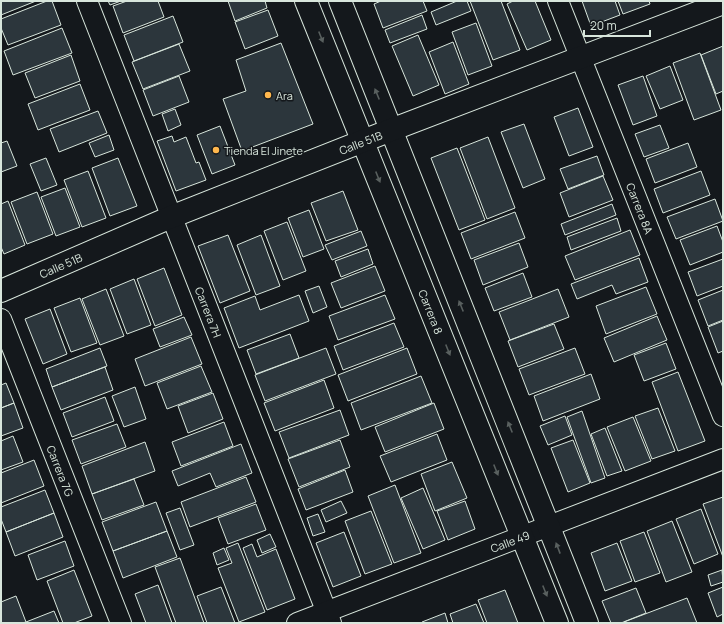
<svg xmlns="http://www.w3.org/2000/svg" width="724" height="624" viewBox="0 0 724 624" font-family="Manrope,sans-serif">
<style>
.building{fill:#2c363c;stroke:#d8e6dc}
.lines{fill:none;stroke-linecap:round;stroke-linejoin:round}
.street-casing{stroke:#d8e6dc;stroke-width:22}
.secondary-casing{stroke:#d8e6dc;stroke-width:24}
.street{stroke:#14181c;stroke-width:20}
.secondary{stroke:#14181c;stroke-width:22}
.oneway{fill:#59605f}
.poi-dot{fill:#ffb74d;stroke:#14181c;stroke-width:1.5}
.labels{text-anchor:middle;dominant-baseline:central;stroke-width:3;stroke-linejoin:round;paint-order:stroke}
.poi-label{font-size:11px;fill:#d8e6dc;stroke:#14181c;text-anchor:start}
.street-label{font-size:11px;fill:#d8e6dc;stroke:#14181c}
</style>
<rect width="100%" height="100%" fill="#14181c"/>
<path class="building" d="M1,1H36L1,15Z
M47,1H52L61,25L8,45L1,28V19Z
M108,1H121L110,5Z
M127,1H158L164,17L123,33L113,6Z
M228,1H265L267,8L235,21Z
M381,1H423L427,11L383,28L374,4Z
M457,1H467L471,11L436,25L431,12Z
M470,1H501L520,50L493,60Z
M513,1H535L551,40L527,50L507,4Z
M582,1H615L620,15L591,26Z
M618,1H649L650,4L623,14Z
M268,10L278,36L245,49L235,22Z
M422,15L427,29L390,43L385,30Z
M173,16L183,42L134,61L124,35Z
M476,23L492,66L468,75L452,32Z
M62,28L72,53L13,75L4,51Z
M418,35L439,85L413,96L392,46Z
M453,42L469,84L445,94L429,52Z
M281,43L313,124L242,151L223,99L246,91L236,60Z
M179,44L190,71L143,89L132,62Z
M723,46V91L716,94L701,55Z
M700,53L721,110L694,120L673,63Z
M71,55L80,81L35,98L25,73Z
M670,66L683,100L660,109L646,76Z
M179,76L189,102L153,116L143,90Z
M643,76L657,116L633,125L618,85Z
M80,84L90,110L38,130L28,104Z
M578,108L593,147L569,156L554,117Z
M175,109L181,125L168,131L162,114Z
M98,111L107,133L59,152L50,129Z
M524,124L545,179L523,188L501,132Z
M660,125L669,148L644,157L635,134Z
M220,126L235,165L212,174L197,135Z
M109,135L114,150L95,157L89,143Z
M172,136L174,142L186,137L196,163L199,162L206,180L176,191L157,141Z
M488,137L515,208L487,219L460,148Z
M7,141L17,166L1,172V143Z
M688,143L697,167L655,183L646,159Z
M457,148L485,220L459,230L431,158Z
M597,156L604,175L568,189L560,169Z
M46,158L57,185L41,191L30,164Z
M118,158L137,206L110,216L92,168Z
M88,171L106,218L82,227L64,180Z
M701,171L710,195L663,213L654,189Z
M603,176L613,200L569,217L560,193Z
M65,188L80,227L56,236L41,197Z
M343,191L358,230L326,241L311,203Z
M37,192L53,234L27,244L11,202Z
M715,199L723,221L676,239L667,217Z
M8,201L25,245L4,254L1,247V204Z
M612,204L616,215L565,235L561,224Z
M309,210L324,249L303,257L288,218Z
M515,212L525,238L471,259L461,233Z
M617,218L621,231L571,250L567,237Z
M287,222L306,271L283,280L264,231Z
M717,226L723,242V252L690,265L680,240Z
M630,230L640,255L575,280L565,256Z
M361,231L367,246L332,260L325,245Z
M228,235L250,291L220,303L198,246Z
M261,235L280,286L256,295L237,245Z
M519,243L528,267L483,285L474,260Z
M368,249L373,264L341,277L335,261Z
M639,258L648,282L616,294L612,285L577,299L571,284Z
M723,259V286L697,296L688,272Z
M375,266L385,291L341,308L331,283Z
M164,268L182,315L155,326L137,279Z
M523,273L532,297L494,311L485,288Z
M134,279L151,325L127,334L110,289Z
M319,286L327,307L313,313L305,291Z
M646,287L657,314L606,334L596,306Z
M106,289L124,336L100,345L82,299Z
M558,289L569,317L510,340L499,312Z
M723,290V320L708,326L698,300Z
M299,295L309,321L239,348L224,308L255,296L260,310Z
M385,295L395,319L338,340L329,316Z
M80,298L97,343L71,352L54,308Z
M50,309L67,354L43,364L25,319Z
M657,316L667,340L614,362L604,338Z
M184,317L192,335L160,347L153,329Z
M723,321V351L718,353L708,327Z
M394,323L404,347L343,370L334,346Z
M554,324L564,349L518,367L508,341Z
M290,334L299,358L256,374L247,350Z
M191,337L202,364L145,386L135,359Z
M666,343L676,369L644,381L634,355Z
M100,348L107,366L52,387L46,369Z
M326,348L336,374L265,401L255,375Z
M407,348L417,374L348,401L338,375Z
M575,348L585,374L529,395L519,369Z
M201,366L212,392L167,409L157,383Z
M105,367L113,390L61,410L52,387Z
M678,372L705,441L678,451L652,382Z
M591,374L600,399L543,421L534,396Z
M421,376L432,403L361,430L351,403Z
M324,380L334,408L275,431L264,403Z
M6,383L14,403L1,408V385Z
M135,387L146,419L124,427L112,396Z
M213,393L223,419L188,433L178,406Z
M105,397L114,421L72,437L63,413Z
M14,403L23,428L1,436V408Z
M434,403L444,429L385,452L375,427Z
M658,408L675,451L652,459L635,416Z
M340,410L349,435L289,458L279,432Z
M582,411L605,478L591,483L567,417Z
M565,416L572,435L548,445L540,426Z
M633,417L651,461L625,471L607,427Z
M224,422L233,446L181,466L172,442Z
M117,424L126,447L81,464L72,440Z
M605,428L622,471L607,476L591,434Z
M437,434L447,460L391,482L380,456Z
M13,436L23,462L1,470V441Z
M340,440L350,467L299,487L288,459Z
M573,440L590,483L568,492L551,448Z
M145,442L155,471L92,494L82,466Z
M241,444L252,473L216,487L210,473L178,486L172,471Z
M34,460L44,486L1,503V473Z
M452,462L467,498L435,511L421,474Z
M345,470L353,492L306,510L298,489Z
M246,477L256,502L190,527L181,502Z
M134,479L144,505L102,520L92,494Z
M395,485L421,553L394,563L368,496Z
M423,488L445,540L423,549L401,498Z
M45,490L54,513L6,532L1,519V507Z
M723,497V557L703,504Z
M341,501L347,513L326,522L321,510Z
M465,501L475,529L448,540L437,511Z
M156,502L167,531L113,551L102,522Z
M256,504L266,530L228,544L218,518Z
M180,508L194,545L180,550L166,513Z
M701,509L718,554L694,564L676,519Z
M371,511L392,564L365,574L345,521Z
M54,513L63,537L15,556L6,532Z
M318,514L325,532L313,536L307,518Z
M672,521L692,572L666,582L647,531Z
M167,531L177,557L123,578L113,551Z
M344,532L361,576L333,587L316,543Z
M644,532L660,573L635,582L620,541Z
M270,534L276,547L262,553L257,540Z
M65,541L74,566L37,580L28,555Z
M238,543L265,612L239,622L218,568L232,563L226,548Z
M617,543L632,581L605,591L591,553Z
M252,544L257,557L276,549L295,599L267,610L243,548Z
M224,548L229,560L217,565L213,553Z
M180,558L204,623H176L155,567Z
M74,570L92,616L74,623H63L47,581Z
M722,570L723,582L711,586L708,575Z
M158,585L172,623H146L135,594Z
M221,587L235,623H207L197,596Z
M723,587V614L717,617L708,593Z
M636,588L646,613L621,623H611L602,601Z
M505,590L518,623H487L478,600Z
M16,596L26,622L22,623H1V602Z
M687,598L697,623H624V622Z
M476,604L484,623H453L450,614Z
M54,611L59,623H26V622Z
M445,613L448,623H422V622Z"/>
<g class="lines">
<defs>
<g id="street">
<path id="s1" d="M87,1L331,623"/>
<path id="s2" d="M558,1L723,416"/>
<path id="s3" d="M1,319L121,623"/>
<path id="s4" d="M297,623L723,459"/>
</g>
<g id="secondary">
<path id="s5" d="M306,1L557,623"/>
<path d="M340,1L587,623"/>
<path id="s6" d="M1,291L171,217L391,130L723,3"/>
</g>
</defs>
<use href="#street" class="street-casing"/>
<use href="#secondary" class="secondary-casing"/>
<use href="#street" class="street"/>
<use href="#secondary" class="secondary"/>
</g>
<defs><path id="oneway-solid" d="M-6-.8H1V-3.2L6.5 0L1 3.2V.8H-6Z"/></defs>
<g class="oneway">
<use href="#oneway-solid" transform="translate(321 37) rotate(68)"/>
<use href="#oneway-solid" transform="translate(377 94) rotate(-112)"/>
<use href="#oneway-solid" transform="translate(378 177) rotate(68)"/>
<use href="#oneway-solid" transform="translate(461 306) rotate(-112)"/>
<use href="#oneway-solid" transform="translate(448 350) rotate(68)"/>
<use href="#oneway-solid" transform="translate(510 427) rotate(-112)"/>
<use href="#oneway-solid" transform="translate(496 470) rotate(68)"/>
<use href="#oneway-solid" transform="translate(558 548) rotate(-111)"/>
<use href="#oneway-solid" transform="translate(545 591) rotate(68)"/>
</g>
<g class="poi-dot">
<circle cx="268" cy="95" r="4"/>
<circle cx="216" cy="150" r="4"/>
</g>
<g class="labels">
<g class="poi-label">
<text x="276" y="95">Ara</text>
<text x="224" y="150">Tienda El Jinete</text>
</g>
<g class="street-label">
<text stroke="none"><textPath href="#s6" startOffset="389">Calle 51B</textPath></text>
<text stroke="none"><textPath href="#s2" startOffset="223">Carrera 8A</textPath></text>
<text stroke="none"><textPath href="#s6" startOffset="65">Calle 51B</textPath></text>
<text stroke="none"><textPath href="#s1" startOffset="334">Carrera 7H</textPath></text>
<text stroke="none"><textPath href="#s5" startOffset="335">Carrera 8</textPath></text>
<text stroke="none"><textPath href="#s3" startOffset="163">Carrera 7G</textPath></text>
<text stroke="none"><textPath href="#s4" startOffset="228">Calle 49</textPath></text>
</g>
</g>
<rect width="724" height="624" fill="none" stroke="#d8e6dc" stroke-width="4"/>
<path d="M584 30v6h66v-6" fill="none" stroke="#d8e6dc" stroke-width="2"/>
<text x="590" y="30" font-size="12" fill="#d8e6dc" stroke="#14181c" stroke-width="3" paint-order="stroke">20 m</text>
</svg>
